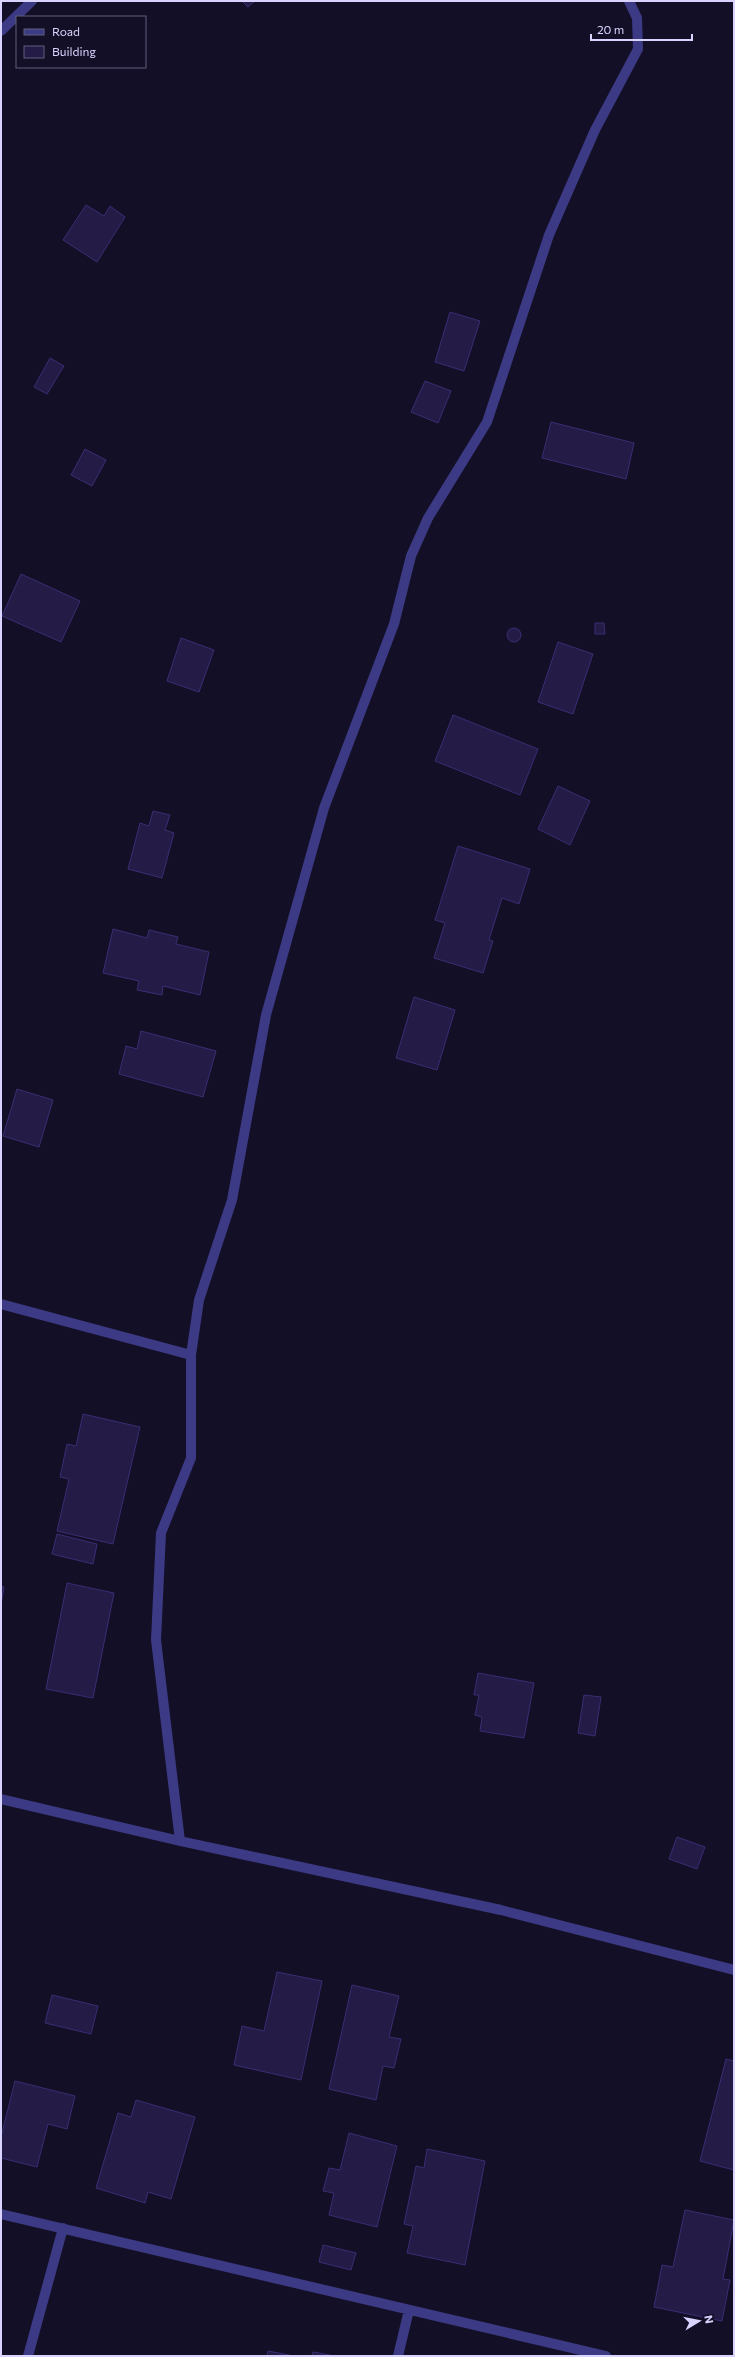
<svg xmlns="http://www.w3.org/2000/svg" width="735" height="2357" viewBox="0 0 735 2357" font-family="Commissioner,sans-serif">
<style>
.building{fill:#241b47;stroke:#3b2d73}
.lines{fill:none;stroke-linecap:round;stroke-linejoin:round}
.minor{stroke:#3d3a85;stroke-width:10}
</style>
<rect width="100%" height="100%" fill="#130f26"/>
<path class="building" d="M242,1H255L248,7Z
M86,205L104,216L110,206L125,217L97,262L63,240Z
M450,312L480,321L464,371L435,362Z
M50,358L64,366L47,394L34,387Z
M425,381L451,391L438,423L411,412Z
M551,422L634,443L626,479L542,458Z
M85,449L106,460L92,486L71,475Z
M21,574L80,601L61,642L2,616Z
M595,623H604L605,634H595Z
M507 635a7 7 0 1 1 14 0a7 7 0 1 1-14 0Z
M181,638L214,650L199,692L167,681Z
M558,642L593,654L573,714L538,702Z
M453,715L538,749L520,795L435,761Z
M558,786L590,801L570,845L538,829Z
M153,811L170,815L165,830L174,833L162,878L128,869L140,823L149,826Z
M458,846L530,869L519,904L502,898L489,940L493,941L483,973L434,958L445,923L435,920Z
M113,929L147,938L149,930L178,937L176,944L209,952L200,995L163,986L162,995L137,990L139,981L103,973Z
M414,997L455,1010L437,1070L396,1058Z
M141,1031L216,1051L203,1097L119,1074L126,1046L137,1049Z
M17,1089L53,1100L39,1147L3,1136Z
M83,1414L140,1427L113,1544L57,1531L69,1479L60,1477L67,1444L76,1446Z
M57,1534L97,1544L93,1564L52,1554Z
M67,1583L114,1593L93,1698L46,1689Z
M1,1586L4,1587L1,1605Z
M478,1673L534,1683L524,1738L480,1731L482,1717L475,1715L479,1695H474Z
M584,1695L601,1697L595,1736L578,1733Z
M677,1837L705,1847L697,1869L669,1859Z
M277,1972L322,1981L301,2080L234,2065L242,2026L264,2031Z
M352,1985L399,1996L389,2037L401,2039L394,2068L383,2066L376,2100L329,2089Z
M52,1995L98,2006L91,2034L45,2023Z
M726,2059L734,2061V2170L700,2161Z
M15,2081L75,2096L67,2129L48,2124L37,2167L1,2158V2137Z
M136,2100L195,2117L171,2199L148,2192L145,2203L96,2188L118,2113L131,2117Z
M349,2133L397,2146L377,2227L329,2215L334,2193L323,2191L329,2168L340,2170Z
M427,2149L485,2161L465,2265L407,2253L413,2226L404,2224L416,2166L424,2168Z
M685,2210L734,2220L723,2279L730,2280L722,2321L654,2307L662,2265L673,2267Z
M323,2245L356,2253L351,2270L319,2262Z
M268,2351L294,2356H267Z
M313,2352L335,2356H312Z"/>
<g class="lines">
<path class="minor" d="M1,31L32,1
M1,1304L191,1355
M1,1799L180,1841L501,1910L734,1970
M180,1841L156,1640L161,1533L191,1458V1355L199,1300L232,1200L266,1015L324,808L394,624L411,556L428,518L487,422L549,235L595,130L638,49L637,18L629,1
M1,2214L606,2356
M28,2356L63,2228
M398,2356L409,2310"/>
</g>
<rect width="735" height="2357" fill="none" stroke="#d9d4ff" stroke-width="4"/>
<rect x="16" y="16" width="130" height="52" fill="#130f26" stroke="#625e7d"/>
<rect x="24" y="29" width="20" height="6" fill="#3d3a85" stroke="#625e7d"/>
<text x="52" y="36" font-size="12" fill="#d9d4ff">Road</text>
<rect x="24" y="46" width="20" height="12" fill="#241b47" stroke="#625e7d"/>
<text x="52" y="56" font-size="12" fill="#d9d4ff">Building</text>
<g transform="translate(699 2321) rotate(80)" stroke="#130f26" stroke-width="3" paint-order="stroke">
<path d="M0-3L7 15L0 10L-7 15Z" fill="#d9d4ff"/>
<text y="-6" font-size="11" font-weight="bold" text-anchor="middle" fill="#d9d4ff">N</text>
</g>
<path d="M591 34v6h101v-6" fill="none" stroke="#d9d4ff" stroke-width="2"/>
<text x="597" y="34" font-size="12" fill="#d9d4ff" stroke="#130f26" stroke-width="3" paint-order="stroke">20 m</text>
</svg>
